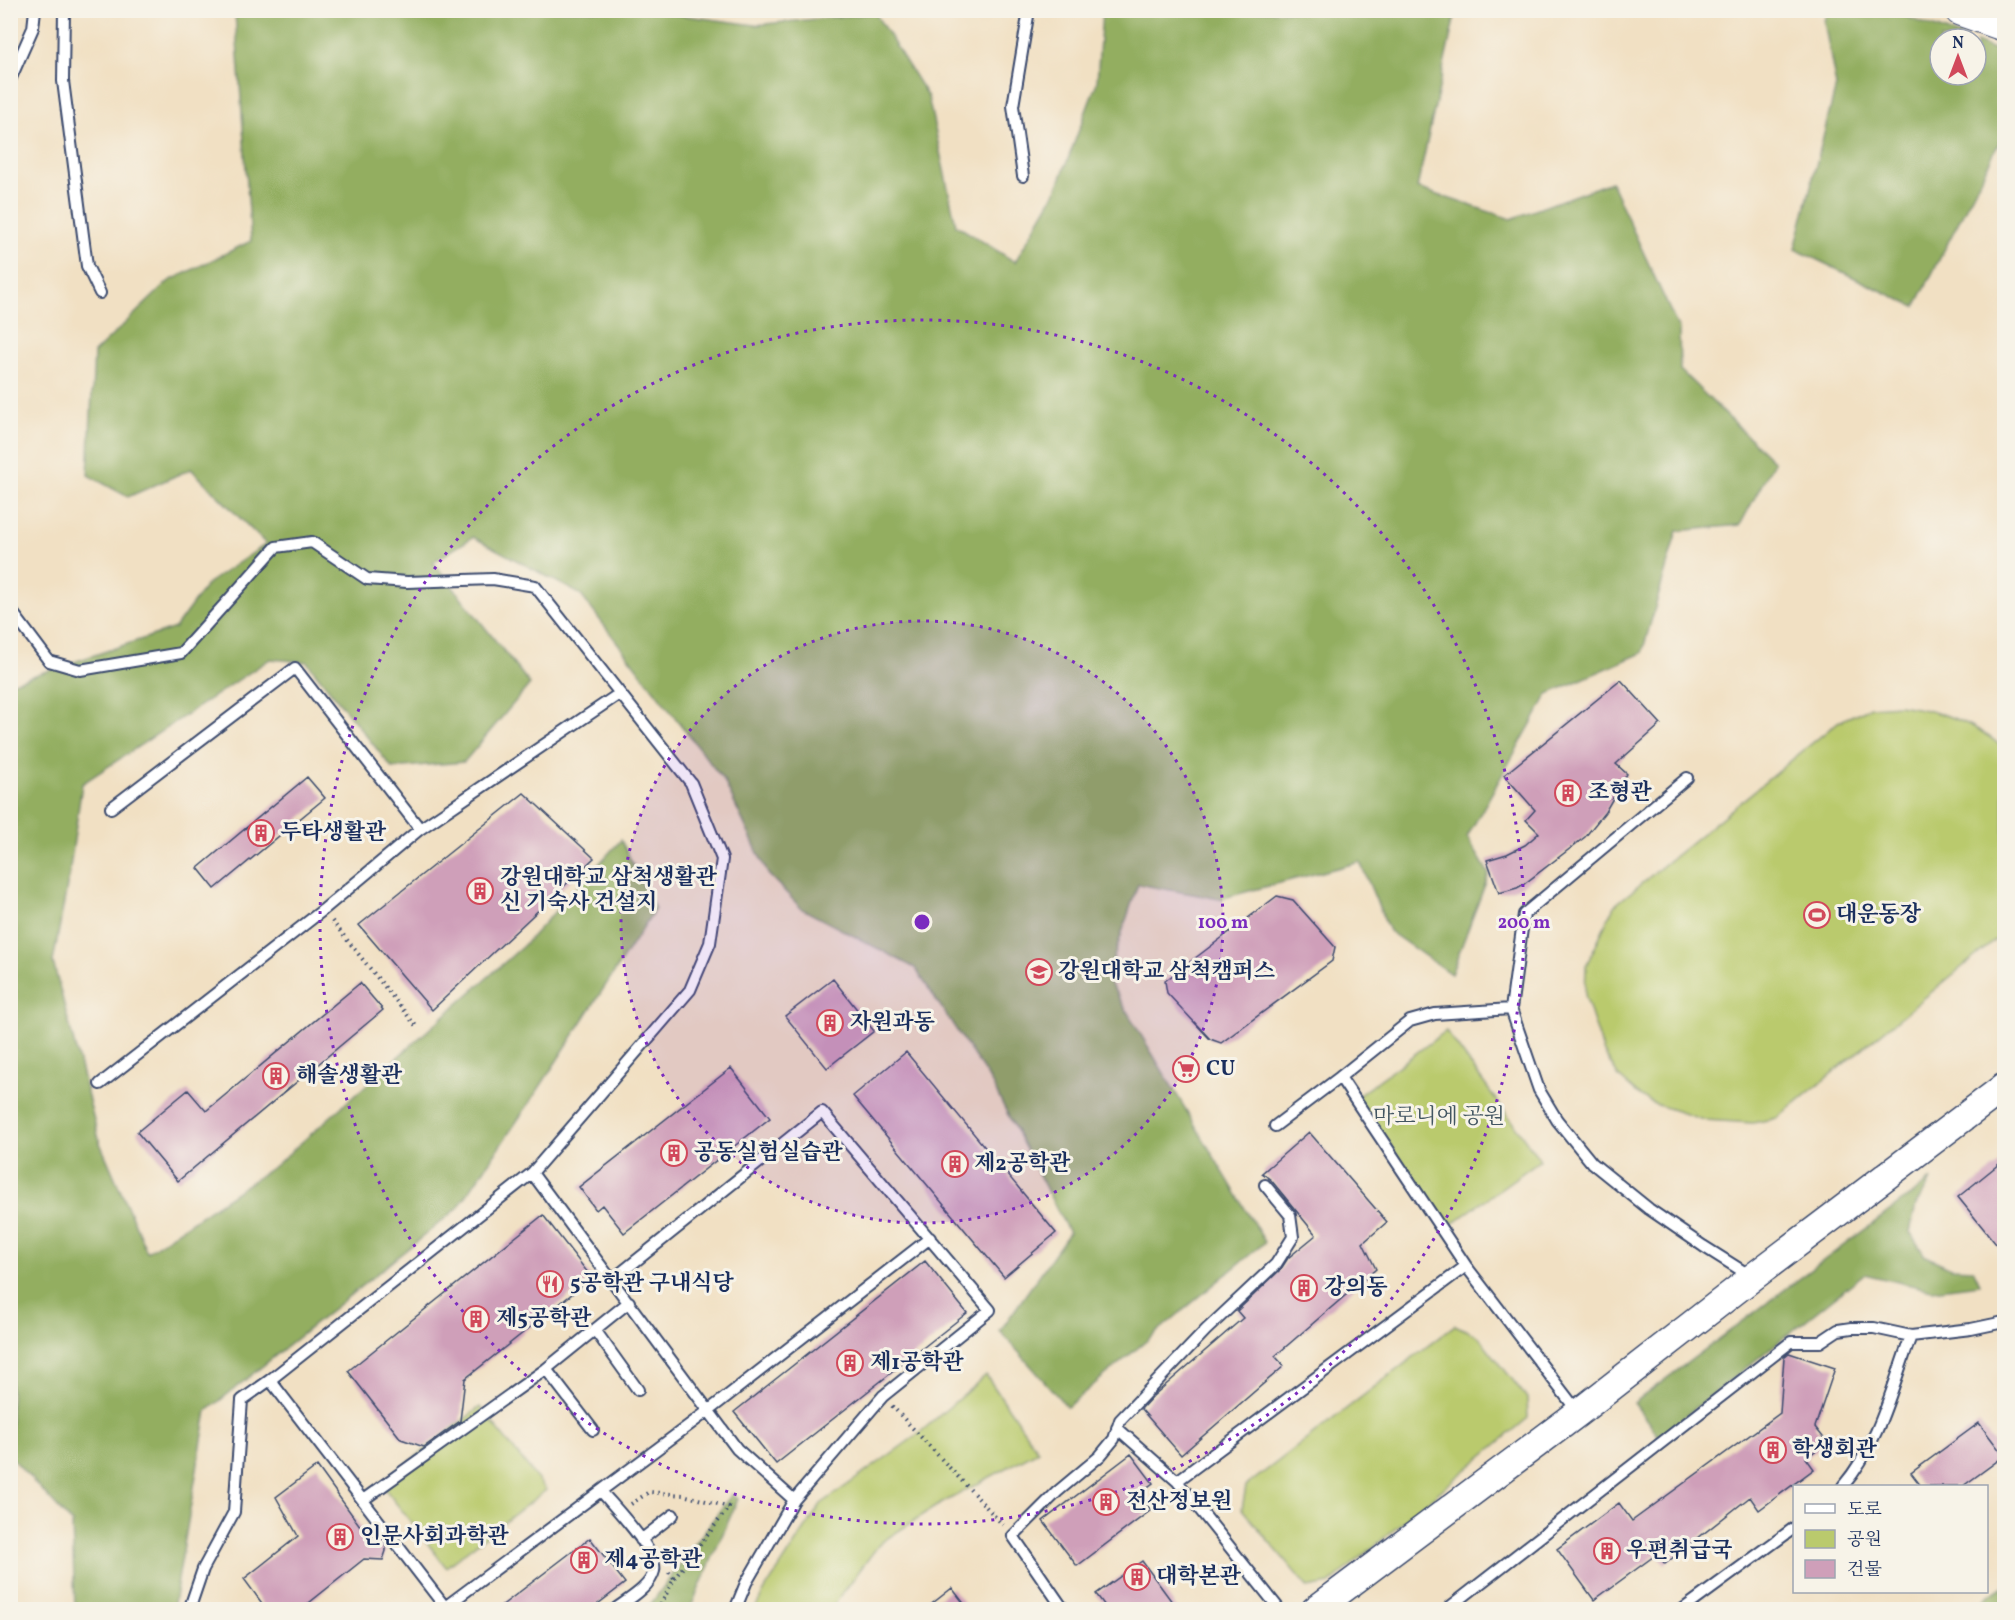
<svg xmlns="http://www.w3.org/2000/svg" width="2015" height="1620" viewBox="0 0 2015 1620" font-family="Vollkorn,'Noto Serif KR',serif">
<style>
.green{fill:#baca6d;stroke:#6a7c66;stroke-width:1.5}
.forest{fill:#93ae60;stroke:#576e5f;stroke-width:1.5}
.building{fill:#cf9fb9}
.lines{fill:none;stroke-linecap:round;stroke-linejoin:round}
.lane-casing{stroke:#3b4a6d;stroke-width:14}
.secondary-casing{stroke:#3b4a6d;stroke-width:30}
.primary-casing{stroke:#3b4a6d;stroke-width:34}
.path{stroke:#3b4a6d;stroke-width:4;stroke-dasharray:1.5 4.5;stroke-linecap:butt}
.lane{stroke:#fff;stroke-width:10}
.secondary{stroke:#fff;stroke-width:27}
.primary{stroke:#fff;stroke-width:32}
.ring{fill:none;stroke:#7b2cbf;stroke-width:3;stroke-dasharray:3 6}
.labels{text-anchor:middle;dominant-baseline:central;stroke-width:6;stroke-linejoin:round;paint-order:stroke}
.poi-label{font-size:22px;font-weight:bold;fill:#1b2f5e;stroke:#f7f3e8;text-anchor:start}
.park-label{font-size:22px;fill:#435662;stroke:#f7f3e8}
.centre{fill:#7b2cbf;stroke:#f7f3e8;stroke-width:3}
.ring-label{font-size:18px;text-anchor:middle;font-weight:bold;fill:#7b2cbf;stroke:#f7f3e8;stroke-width:6;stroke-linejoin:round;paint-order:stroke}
</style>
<rect width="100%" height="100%" fill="#f7f3e8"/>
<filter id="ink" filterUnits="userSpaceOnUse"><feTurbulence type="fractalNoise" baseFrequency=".0167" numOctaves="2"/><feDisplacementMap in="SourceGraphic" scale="12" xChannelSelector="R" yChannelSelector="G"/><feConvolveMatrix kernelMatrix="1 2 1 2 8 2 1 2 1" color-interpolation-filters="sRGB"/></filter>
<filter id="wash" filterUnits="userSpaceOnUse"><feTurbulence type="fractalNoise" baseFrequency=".008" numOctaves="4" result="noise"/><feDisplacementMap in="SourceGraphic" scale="24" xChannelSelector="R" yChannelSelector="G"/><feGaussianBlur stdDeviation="1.35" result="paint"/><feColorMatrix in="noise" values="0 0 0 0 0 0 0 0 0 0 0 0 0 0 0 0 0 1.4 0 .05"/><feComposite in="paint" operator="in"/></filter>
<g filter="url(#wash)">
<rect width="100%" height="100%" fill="#f1e0c3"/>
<path class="green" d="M1899,705C1938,711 1975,721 2004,749V933L1777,1118L1753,1123L1704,1120L1652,1103L1637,1093L1619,1077L1604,1053L1585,995L1586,966L1614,906L1838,722L1871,707Z
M1446,1031L1540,1160L1449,1226L1355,1098Z
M1455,1325L1478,1336L1527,1398L1528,1418L1329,1584L1308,1588L1242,1509L1246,1486Z
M986,1375L1038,1451L935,1507L880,1543L831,1609H755L763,1593L821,1504L917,1435Z
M480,1407L546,1490L446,1567L381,1484Z"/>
<path class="forest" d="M663,10L665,13L755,25L875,13L928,97L956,225L1015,262L1056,191L1097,82L1102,11H1456L1417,188L1511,219L1611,182L1679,330L1680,370L1774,462L1740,525L1677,531L1642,653L1548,694L1467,837L1489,874L1451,974L1389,931L1360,862L1219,899L1138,884L1107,978L1265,1242L1067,1407L1000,1331L1069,1233L990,1080L915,968L802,909L768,874L724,781L580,594L473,537L433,562L530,684L464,762L392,768L307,662L270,659L82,784L69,875L53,962L100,1143L147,1252L276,1165L523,946L621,840L655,909L536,1093L458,1208L207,1411L173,1609H75L72,1523L11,1457V683L175,628L207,584L266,544L191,469L128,497L88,475L94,353L169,281L251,241L235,13L237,11Z
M1827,11H1891L1967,39H1940V75H1976V42L2004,53V128L2003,135L1915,307L1795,249L1836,86L1824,21Z
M1932,1179L1916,1205L1910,1232L1925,1256L1951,1268L1973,1269L1980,1284L1932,1290L1864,1274L1659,1437L1634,1403Z
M732,1494L738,1499L690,1609H647Z
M2004,1586V1609H1971Z"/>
<g id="blocks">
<path class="building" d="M1621,680L1661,724L1616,764L1627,774L1605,812L1585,837L1524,884L1517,888L1499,893L1487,860L1507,854L1525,845L1539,833L1526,820L1535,810L1504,775Z
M307,777L325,798L215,889L198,868Z
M524,793L594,858L432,1010L359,925Z
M1277,896L1293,900L1335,947L1332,961L1221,1043L1210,1039L1167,993L1165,981Z
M833,979L874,1031L827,1068L785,1016Z
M360,983L383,1010L178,1181L137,1132L188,1090L206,1111Z
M906,1052L1056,1233L1004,1277L853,1096Z
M731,1068L770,1118L624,1233L602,1205L596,1210L579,1187Z
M1309,1132L1387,1222L1363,1243L1376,1269L1275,1356L1284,1366L1181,1455L1141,1409L1153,1396L1243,1318L1237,1311L1281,1269L1288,1258L1316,1235L1271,1180L1262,1173Z
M2004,1160V1254L1958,1197Z
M543,1215L592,1278L465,1379L460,1421L424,1447L401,1439L348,1371Z
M925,1261L967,1313L776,1464L734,1412Z
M1789,1353L1835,1368L1815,1427L1827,1442L1806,1458L1814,1469L1759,1510L1750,1497L1665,1564L1657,1554L1594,1600L1557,1549L1619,1503L1632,1521L1780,1413L1784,1357Z
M1979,1423L2004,1456L1963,1486H1921L1911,1473Z
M1131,1454L1153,1483L1138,1494L1151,1510L1077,1566L1043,1521Z
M317,1466L368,1537L380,1535L385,1542L386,1551L383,1560L364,1559L300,1610H267L244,1579L298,1536L276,1497Z
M590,1538L625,1583L590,1610H496Z
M1142,1561L1178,1610H1108L1096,1594Z
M952,1588L969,1610H924Z"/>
</g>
</g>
<g filter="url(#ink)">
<use href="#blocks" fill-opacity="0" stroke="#3b4a6d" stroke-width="1.5"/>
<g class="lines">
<defs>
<path id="lane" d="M64,10L63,81L87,266L100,293
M10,80L33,28L35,10
M1023,176L1013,106L1029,10
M10,609L49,661L80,670L181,653L276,547L312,542L367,579L407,582L493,579L535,586L691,783L722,859L710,943L690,990L532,1173L737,1449L794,1500
M1687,778L1524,914L1511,1009L1539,1090L1557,1120L1592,1163L1649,1209L1703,1246L1752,1277
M111,808L295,668L420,829
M1511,1009L1435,1014L1410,1021L1340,1077L1466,1266L1578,1412
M100,1084L323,910L420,829L619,694
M1275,1126L1340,1077
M612,1280L822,1112L990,1310L883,1396L794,1500L746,1583L735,1610
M595,1330L638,1390
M1117,1428L1177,1481
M593,1430L546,1369L629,1302
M1843,1486C1879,1444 1892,1387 1911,1336L1971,1329L2004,1322
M601,1491C613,1506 659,1552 654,1571C650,1588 627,1600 614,1610
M363,1500L546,1369
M641,1540L673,1515
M445,1607L270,1380L532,1173
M189,1610L203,1569L234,1512L242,1400L270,1380
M441,1610L708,1411L930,1238
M1064,1610L1013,1536L1057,1492L1100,1456L1114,1439L1120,1420L1206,1330L1276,1264L1293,1237L1290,1215L1265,1185
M1280,1610L1177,1481L1466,1266
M1446,1610L1791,1342H1820L1838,1330L1852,1328H1874L1911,1336
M1682,1610L1794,1528"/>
<path id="secondary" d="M1315,1610L1578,1413L1753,1277L2004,1087"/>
<path id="primary" d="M1961,10L2004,25"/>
</defs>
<use href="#lane" class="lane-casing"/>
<use href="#secondary" class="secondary-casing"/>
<use href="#primary" class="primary-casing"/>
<path class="path" d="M332,921L416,1026
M892,1406L1003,1525
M631,1504L649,1492L683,1495L729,1507L674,1579
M658,1610L674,1579L668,1571"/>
<use href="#lane" class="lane"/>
<use href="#secondary" class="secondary"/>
<use href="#primary" class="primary"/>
</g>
</g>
<circle cx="922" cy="922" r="301" fill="#7b2cbf" fill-opacity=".12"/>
<g class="ring">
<circle cx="922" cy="922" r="301"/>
<circle cx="922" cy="922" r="602"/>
</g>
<defs>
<symbol id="building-ring" viewBox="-11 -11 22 22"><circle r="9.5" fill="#f7f3e8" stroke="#d1495b" stroke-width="1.5"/><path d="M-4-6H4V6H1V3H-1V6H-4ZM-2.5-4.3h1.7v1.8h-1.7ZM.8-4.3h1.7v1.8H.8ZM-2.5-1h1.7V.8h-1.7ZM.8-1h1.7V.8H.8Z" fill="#d1495b"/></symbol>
<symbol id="stadium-ring" viewBox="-11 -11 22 22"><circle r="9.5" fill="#f7f3e8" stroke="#d1495b" stroke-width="1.5"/><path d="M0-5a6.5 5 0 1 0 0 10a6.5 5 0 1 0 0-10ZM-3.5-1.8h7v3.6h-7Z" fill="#d1495b"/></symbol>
<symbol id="university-ring" viewBox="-11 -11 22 22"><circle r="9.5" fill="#f7f3e8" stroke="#d1495b" stroke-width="1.5"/><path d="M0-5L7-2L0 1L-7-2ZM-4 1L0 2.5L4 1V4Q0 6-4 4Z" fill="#d1495b"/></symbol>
<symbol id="supermarket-ring" viewBox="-11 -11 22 22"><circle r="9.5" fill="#f7f3e8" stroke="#d1495b" stroke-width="1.5"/><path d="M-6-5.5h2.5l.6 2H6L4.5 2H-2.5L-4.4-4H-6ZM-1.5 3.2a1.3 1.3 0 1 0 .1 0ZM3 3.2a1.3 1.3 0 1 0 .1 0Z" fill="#d1495b"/></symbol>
<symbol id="restaurant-ring" viewBox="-11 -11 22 22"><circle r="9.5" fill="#f7f3e8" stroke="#d1495b" stroke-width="1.5"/><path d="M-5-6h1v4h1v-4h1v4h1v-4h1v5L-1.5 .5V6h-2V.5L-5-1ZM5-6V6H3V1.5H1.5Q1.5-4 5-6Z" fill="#d1495b"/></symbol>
</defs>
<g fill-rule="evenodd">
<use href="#building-ring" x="1553" y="778" width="30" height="30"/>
<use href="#building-ring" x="246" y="818" width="30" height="30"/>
<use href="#building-ring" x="465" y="876" width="30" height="30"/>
<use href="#stadium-ring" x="1802" y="900" width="30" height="30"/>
<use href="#university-ring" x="1024" y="957" width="30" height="30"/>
<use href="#building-ring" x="815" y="1008" width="30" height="30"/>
<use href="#supermarket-ring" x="1171" y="1054" width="30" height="30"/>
<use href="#building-ring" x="261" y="1061" width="30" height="30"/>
<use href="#building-ring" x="659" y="1138" width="30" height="30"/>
<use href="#building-ring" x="940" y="1149" width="30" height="30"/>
<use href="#restaurant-ring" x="535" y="1269" width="30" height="30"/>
<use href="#building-ring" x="1289" y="1273" width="30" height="30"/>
<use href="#building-ring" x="461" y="1304" width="30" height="30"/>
<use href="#building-ring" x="835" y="1348" width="30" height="30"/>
<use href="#building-ring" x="1758" y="1435" width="30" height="30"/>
<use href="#building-ring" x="1091" y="1487" width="30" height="30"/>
<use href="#building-ring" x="325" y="1522" width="30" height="30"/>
<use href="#building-ring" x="1592" y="1536" width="30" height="30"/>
<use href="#building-ring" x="569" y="1545" width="30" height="30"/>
<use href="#building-ring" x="1122" y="1562" width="30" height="30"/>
</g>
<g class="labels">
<g class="poi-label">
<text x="1588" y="793">조형관</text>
<text x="280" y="833">두타생활관</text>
<text x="500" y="878">강원대학교 삼척생활관<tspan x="500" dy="25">신 기숙사 건설지</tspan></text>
<text x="1836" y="915">대운동장</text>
<text x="1058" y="972">강원대학교 삼척캠퍼스</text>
<text x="850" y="1023">자원과동</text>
<text x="1206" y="1069">CU</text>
<text x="296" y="1076">해솔생활관</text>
<text x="694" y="1153">공동실험실습관</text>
<text x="974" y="1164">제2공학관</text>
<text x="570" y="1284">5공학관 구내식당</text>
<text x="1324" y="1288">강의동</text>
<text x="496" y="1319">제5공학관</text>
<text x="870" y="1363">제1공학관</text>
<text x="1792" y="1450">학생회관</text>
<text x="1126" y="1502">전산정보원</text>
<text x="360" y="1537">인문사회과학관</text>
<text x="1626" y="1551">우편취급국</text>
<text x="604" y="1560">제4공학관</text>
<text x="1156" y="1577">대학본관</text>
</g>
<g class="park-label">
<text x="1439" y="1117">마로니에 공원</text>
</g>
</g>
<circle cx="922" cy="922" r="9" class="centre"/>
<g class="ring-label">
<text x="1223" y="928">100 m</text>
<text x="1524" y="928">200 m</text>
</g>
<rect width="2015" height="1620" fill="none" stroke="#f7f3e8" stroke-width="36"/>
<rect x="1793" y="1485" width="195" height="108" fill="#f7f3e8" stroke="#9fa5b1" stroke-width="1.5"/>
<rect x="1805" y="1504" width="30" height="9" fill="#ffffff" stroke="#9fa5b1" stroke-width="1.5"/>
<text x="1847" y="1515" font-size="18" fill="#1b2f5e">도로</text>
<rect x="1805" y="1530" width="30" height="18" fill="#baca6d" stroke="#9fa5b1" stroke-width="1.5"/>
<text x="1847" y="1545" font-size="18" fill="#1b2f5e">공원</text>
<rect x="1805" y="1560" width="30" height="18" fill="#cf9fb9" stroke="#9fa5b1" stroke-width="1.5"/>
<text x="1847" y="1575" font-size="18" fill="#1b2f5e">건물</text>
<g transform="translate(1958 57)"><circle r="28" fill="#f7f3e8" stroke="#9fa5b1" stroke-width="1.5"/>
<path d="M0-4.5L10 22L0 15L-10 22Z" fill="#d1495b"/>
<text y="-9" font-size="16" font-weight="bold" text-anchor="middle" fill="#1b2f5e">N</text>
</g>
</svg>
